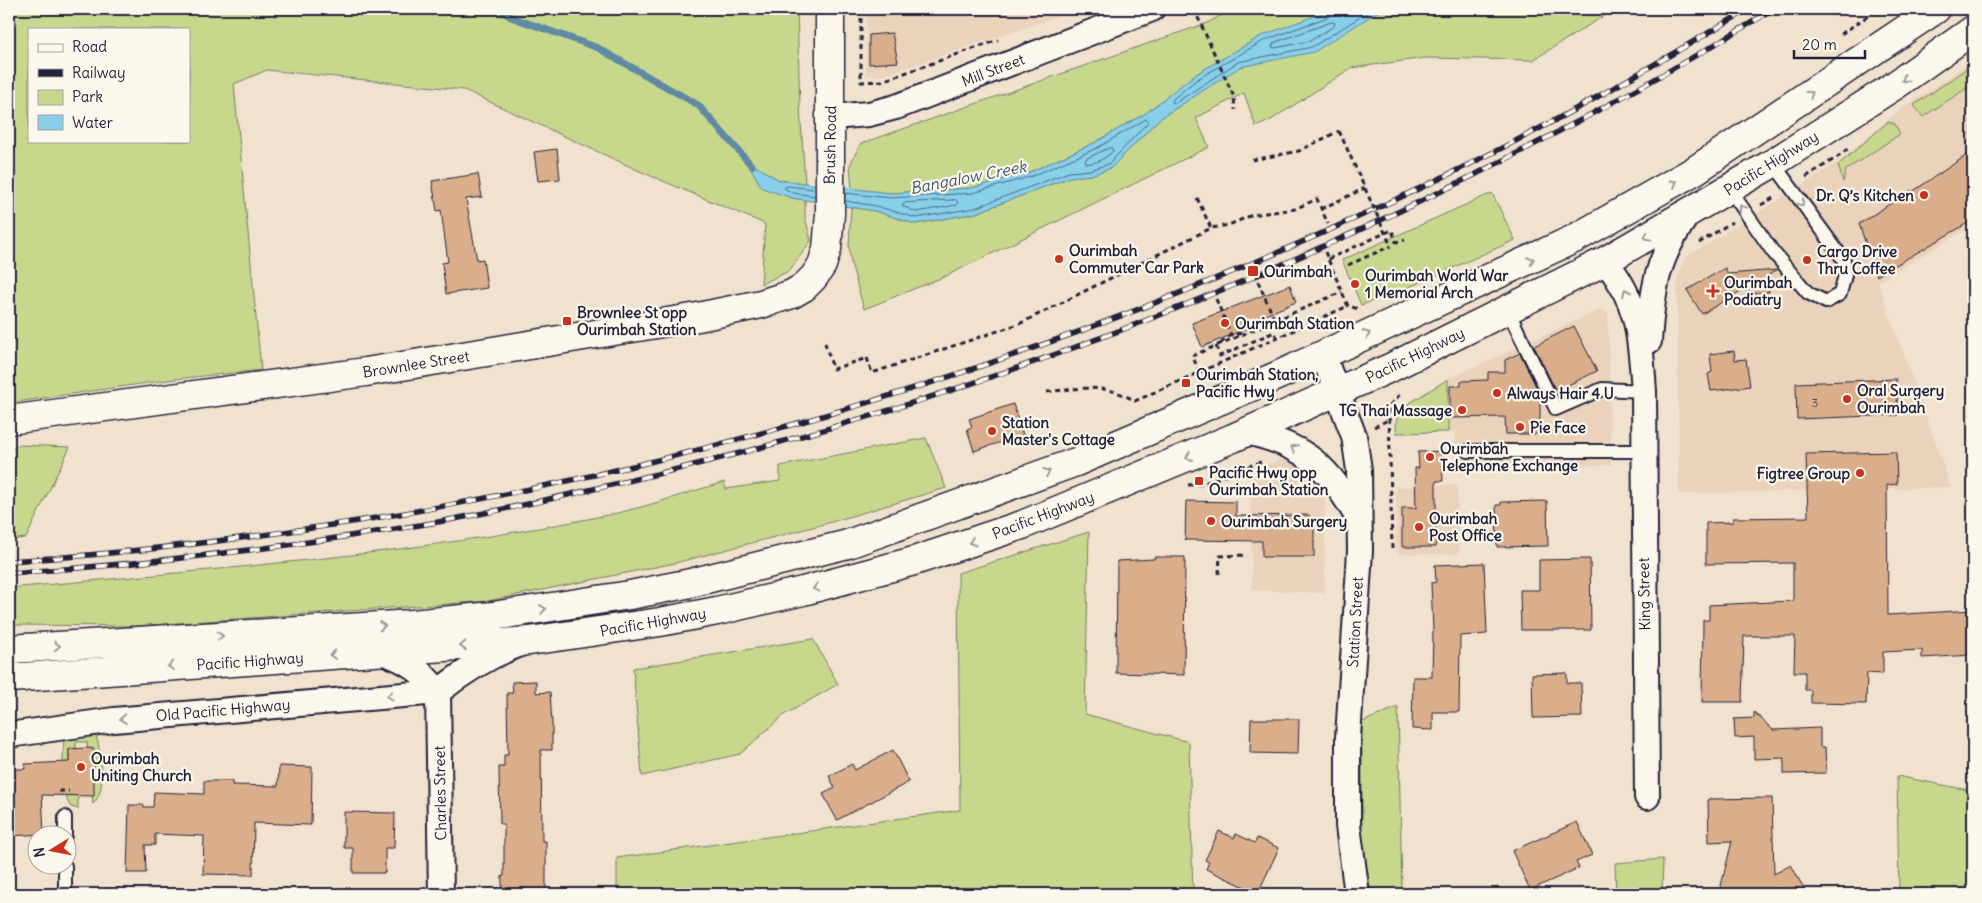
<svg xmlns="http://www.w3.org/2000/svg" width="1982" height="903" viewBox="0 0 1982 903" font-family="Delius,sans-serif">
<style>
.built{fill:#ead2bb}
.green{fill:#c7d88c;stroke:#747d64;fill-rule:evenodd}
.water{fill:#88cfe9;stroke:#5f8aa3}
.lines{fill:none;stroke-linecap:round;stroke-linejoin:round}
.shore{stroke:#4b6781;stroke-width:1}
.stream{stroke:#5f8aa3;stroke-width:7}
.building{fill:#daae8b;stroke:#22223b}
.service-casing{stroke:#22223b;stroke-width:16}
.minor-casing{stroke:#22223b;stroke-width:28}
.tertiary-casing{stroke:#22223b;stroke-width:31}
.primary-casing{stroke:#22223b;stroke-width:31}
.path{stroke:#22223b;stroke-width:3;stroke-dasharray:5 4;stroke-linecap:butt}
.service{stroke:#fbf7ec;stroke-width:12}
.minor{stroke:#fbf7ec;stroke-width:24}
.tertiary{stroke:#fbf7ec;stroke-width:28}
.primary{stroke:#fbf7ec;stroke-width:28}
.rail-casing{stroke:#22223b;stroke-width:5.5}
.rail{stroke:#fbf7ec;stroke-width:4;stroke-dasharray:11;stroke-linecap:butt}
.path-bridge{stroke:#22223b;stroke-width:3;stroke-dasharray:5 4;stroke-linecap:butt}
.oneway{stroke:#99979c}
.poi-dot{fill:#c8321e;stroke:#fbf7ec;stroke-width:2}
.labels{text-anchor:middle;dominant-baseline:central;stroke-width:4.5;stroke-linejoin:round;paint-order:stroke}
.number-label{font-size:12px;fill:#50454f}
.street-label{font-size:15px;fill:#22223b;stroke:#fbf7ec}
.poi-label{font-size:15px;font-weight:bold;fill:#22223b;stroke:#fbf7ec;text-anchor:start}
.water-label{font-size:16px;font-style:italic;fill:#41566f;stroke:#fbf7ec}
</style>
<rect width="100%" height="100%" fill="#f1e1cf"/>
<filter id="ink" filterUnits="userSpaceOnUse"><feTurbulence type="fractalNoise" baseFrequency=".02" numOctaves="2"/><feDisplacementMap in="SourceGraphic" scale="10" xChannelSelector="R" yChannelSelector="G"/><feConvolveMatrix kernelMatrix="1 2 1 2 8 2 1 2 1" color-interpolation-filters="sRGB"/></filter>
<g filter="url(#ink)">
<path class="built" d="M867,9H1080L884,75H866Z
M1973,61V225L1878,282L1951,487L1679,494L1677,281L1685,258L1836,164L1892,116Z
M1599,310L1608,312L1611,465L1456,468L1455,432H1448V379Z
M1284,459L1294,462L1325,494V593L1252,590L1250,470Z
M1457,485L1459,554H1397L1396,487Z"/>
<path class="green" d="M9,9H797L800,107L805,183L779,180L747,161L792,198L805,200V217L811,241L789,271L761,284L765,224L644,173L464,90L267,70L234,84L261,370L175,379L9,403ZM29,29H189V141H29Z
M1233,9H1615L1533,60L1425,58L1351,68L1271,120L1256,127L1244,93L1196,118L1209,147L946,276L864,309L851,263L849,247L851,207L875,211L915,224L976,213L1070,177L1091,175L1111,168L1159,119L1181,105L1260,37L1193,76L1146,113L1094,143L1030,172L972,188L890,193L852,189L850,165L860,144L1207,23Z
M1973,64V84L1923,117L1914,105Z
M1888,122L1895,124L1900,134L1846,170L1843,182L1838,165Z
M1492,193L1515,240L1394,294L1361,305L1342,260Z
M1448,379V432L1396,433L1397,411Z
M926,438L946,488L828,523L675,563L488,601L136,626L9,625V588C209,570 411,555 608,515C647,507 686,493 724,482L726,489L780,481V466Z
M19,445L70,447L26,538L9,540V450Z
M1089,532L1085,714L1189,742L1193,894H617V858L960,810L958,573Z
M813,639L838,684L784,715L740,754L642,776L633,668Z
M1398,707L1402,894H1367L1362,833V722Z
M95,733C101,750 108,790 93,804L87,742H76V748L69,749V795L78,796V809L71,807C60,792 63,756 64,738Z
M1897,776L1973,791V894H1899Z
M1663,859L1662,894H1616L1615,863Z"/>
<path class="water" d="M1333,9H1382L1314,52L1240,67L1159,119L1111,168L1091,175L1070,177L976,213L915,224L875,211L792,198L762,188L746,160L779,180L890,193L972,188L1030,172L1094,143L1146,113L1193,76L1261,36Z"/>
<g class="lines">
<path class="shore" d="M1333,9L1330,16L1263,41L1196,80L1173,99L1172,102L1175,103L1238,62L1312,47L1373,9
M1332,22L1335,23L1334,26L1310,41L1275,48L1272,47L1274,43Z
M1109,148H1112L1113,151C1106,158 1095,165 1085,163L1086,159Z
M815,189L787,186L784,188L793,193L815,196
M845,193L890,198L973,193L1032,176L1097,148L1146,119L1149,121L1109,164L1090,170L1069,172L975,208L916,218L876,206L845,201
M956,200L958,202L957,205L916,212L902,206L905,203Z"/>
<path class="stream" d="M499,9L511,17L598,48L698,105L752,166"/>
</g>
<path class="building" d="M892,33L898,62L869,64V35Z
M557,149L560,179L538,181L534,152Z
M1973,151V220L1877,276L1859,224L1911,190L1912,192Z
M478,174L482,197L466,199L477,260L483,259L487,288L446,294L442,263L448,262L441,210L437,211L432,181Z
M1725,268L1728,274L1777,270L1767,276L1769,292L1747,294L1746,288L1702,314L1687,290Z
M1290,285L1296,302L1256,319L1258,324L1202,347L1192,323Z
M1574,326L1597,371L1556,391L1534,346Z
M1734,351L1735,360L1746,359L1750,386L1711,391L1708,374L1712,372L1710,354Z
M1520,353L1542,399L1540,400V434H1506L1505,417L1450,418V386H1461V381L1488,380V372H1505V360Z
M1896,379L1898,415L1797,419L1796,383Z
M1013,404L1023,435L974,451L967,429L972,427L969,419Z
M1442,451L1443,481H1436V547H1402V508H1416L1415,468H1419L1418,452Z
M1896,452L1897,484L1887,485L1888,615L1973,610V655L1922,658V650L1883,652V674L1867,673L1866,704L1811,703V690H1805V672H1794L1795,636H1744L1742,702H1702L1703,620H1709V605L1793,601V563L1706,564V523L1733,522V518L1808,517L1806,454Z
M1186,501L1236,502V516L1309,515V528H1314V557H1262V541L1185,540Z
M1547,501L1548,546L1497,547L1496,505H1501V502Z
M1154,557H1185L1184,675L1116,673L1117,561L1154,559Z
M1590,559L1591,630H1521L1520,590H1539V560Z
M1484,563L1487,634L1460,636L1459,712H1433V730L1412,729L1413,677H1432L1433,630L1431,583L1436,582L1435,565Z
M1567,673V683H1581L1582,717L1533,718L1532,674Z
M536,681V693L550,692L552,724V750H541L542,841H546V894H502V876H504V824H500L499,767H504V755H508L507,693H513L512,682Z
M1754,712L1773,730L1820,728V747H1825L1826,773L1784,774V758L1754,759V737L1735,738L1734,719L1754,718Z
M1251,719H1299L1298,754L1250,753Z
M87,748L94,749V796L42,795L44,834L9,836V769H25V764L69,762V749Z
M893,750L909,782L837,820L823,794L835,788L829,776L852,764L855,770Z
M279,766L312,767L311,825L254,823L253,875L203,874L204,836L155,834V845H145L146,873H127L129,805H144V807H153L154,792L204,794V781H232V785L278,786Z
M1772,798L1774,874L1791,865L1807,894H1797L1774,888V894H1719L1732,841L1709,842L1708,799Z
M344,812L395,813L394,848H385V873H353V848H344Z
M1577,822L1592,855L1576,862L1579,868L1530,890L1512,851Z
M1219,831L1234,838L1236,834L1255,843L1257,838L1279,848L1258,893L1206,869L1209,862L1205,860Z"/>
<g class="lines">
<defs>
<path id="service" d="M1730,190L1773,252L1808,293L1826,302L1840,294L1845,275L1844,260L1773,163
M1507,309L1556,409L1602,389L1644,391
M1468,451H1643
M65,817V836
M65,866V894"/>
<path id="minor" d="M831,117L869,114L896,107L1152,9
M1605,261C1640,303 1640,339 1644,391L1647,797
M1649,341C1653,287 1656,260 1688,214
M1323,355L1354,436L1359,470L1360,551L1348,737V826L1357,894
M1246,432C1306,445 1330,468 1359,520
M382,652C408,661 421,670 438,692L441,894
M438,692C463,672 488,656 518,645
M9,735L114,720L438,692"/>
<path id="tertiary" d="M9,420L366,372L698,317L761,304L792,294L804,287L814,277L822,265L827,249L830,214V9"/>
<path id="primary" d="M9,649L412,624L493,616L630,595L686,584L848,544L1076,462L1279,375L1574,239L1694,171L1936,9
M9,678L529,641L660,622L717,611L803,591L914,561L1022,525L1233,438L1392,367L1605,261L1773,163L1894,86L1973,30"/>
</defs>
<use href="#service" class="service-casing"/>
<use href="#minor" class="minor-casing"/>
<use href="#tertiary" class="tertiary-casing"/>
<use href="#primary" class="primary-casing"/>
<path class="path" d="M861,9V82L882,81L998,40
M1194,9L1234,97L1235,110
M1841,34L1878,9
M1252,160L1299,151L1339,131
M1806,177L1839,156L1850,147
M1197,198L1211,228
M1761,205L1775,197
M1321,209L1365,188
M1699,243L1732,222
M1325,252L1348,306L1359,309
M1328,259L1392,230L1396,242L1405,240
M1348,265L1391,246
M1258,281L1275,321
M1216,299L1231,335
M825,343L833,369L867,358L872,373L1019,324L1211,228L1229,225L1252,215L1295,209L1317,199L1328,224
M1221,343L1231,335L1244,333
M1216,346L1220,356L1274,332L1277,338
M1200,372L1192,356L1342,292
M1047,392C1080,388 1106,383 1135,401L1348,306
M1374,427L1388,420
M1188,485L1202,484L1263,461
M1392,549L1389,411L1390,405L1402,392
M1219,574L1220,556L1247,555
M59,791H69"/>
<use href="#service" class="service"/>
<use href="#minor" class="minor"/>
<use href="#tertiary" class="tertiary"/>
<use href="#primary" class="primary"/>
<defs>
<path id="rail" d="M9,561C126,554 243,539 358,521C746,458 1122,336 1474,162C1568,116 1659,62 1749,9
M9,573C153,564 296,546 438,522C521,507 604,487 686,467C1070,371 1437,215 1774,9"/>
</defs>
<use href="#rail" class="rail-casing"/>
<use href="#rail" class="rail"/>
<path class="path-bridge" d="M1339,131L1391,246"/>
</g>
<defs><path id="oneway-chevron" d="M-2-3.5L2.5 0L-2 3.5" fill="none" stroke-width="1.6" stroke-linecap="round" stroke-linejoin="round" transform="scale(1.25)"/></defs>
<g class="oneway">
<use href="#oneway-chevron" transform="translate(1905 79) rotate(145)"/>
<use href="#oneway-chevron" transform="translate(1810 94) rotate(-34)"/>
<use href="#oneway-chevron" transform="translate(1674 183) rotate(-30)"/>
<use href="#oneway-chevron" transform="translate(1801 203) rotate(53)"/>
<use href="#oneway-chevron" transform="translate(1742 208) rotate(-124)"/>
<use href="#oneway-chevron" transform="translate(1647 237) rotate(151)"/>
<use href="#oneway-chevron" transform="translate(1531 260) rotate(-26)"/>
<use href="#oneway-chevron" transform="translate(1626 292) rotate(-117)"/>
<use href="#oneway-chevron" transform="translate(1367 334) rotate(-25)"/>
<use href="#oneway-chevron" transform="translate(1294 448) rotate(-152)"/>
<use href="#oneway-chevron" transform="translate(1189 457) rotate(157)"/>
<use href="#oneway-chevron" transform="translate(1047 472) rotate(-20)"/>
<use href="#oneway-chevron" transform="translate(972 542) rotate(161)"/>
<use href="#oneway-chevron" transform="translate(816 588) rotate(165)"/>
<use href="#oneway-chevron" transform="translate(543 609) rotate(-8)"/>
<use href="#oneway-chevron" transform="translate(382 626) rotate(-4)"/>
<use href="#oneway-chevron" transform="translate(220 636) rotate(-4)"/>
<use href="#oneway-chevron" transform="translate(57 646) rotate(-4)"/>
<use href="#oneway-chevron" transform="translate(463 646) rotate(176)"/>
<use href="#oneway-chevron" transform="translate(333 655) rotate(176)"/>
<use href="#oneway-chevron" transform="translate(171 666) rotate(176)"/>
<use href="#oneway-chevron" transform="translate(390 696) rotate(175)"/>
<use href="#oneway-chevron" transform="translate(123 719) rotate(175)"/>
</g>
</g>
<g class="poi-dot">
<circle cx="1924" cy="195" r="5"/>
<circle cx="1059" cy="259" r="5"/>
<circle cx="1807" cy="260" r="5"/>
<rect x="1247" y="265" width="12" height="12" rx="2.5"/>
<circle cx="1355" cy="284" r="5"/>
<path d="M1710.5 283.5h5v5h5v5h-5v5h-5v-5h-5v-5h5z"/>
<rect x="562" y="316" width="10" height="10" rx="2.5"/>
<circle cx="1225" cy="323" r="5"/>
<rect x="1181" y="378" width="10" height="10" rx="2.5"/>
<circle cx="1497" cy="393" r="5"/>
<circle cx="1847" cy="399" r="5"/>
<circle cx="1462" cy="410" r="5"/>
<circle cx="1520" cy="427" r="5"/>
<circle cx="992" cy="431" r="5"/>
<circle cx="1430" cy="457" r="5"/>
<circle cx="1860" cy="473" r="5"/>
<rect x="1194" y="476" width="10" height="10" rx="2.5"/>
<circle cx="1211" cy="521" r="5"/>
<circle cx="1419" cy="527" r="5"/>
<circle cx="81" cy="767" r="5"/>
</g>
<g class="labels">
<g class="number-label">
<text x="1815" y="402">3</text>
</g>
<g class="street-label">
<text transform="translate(993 70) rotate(-21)">Mill Street</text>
<text transform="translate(830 145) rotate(-89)">Brush Road</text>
<text transform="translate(1771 163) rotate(-32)">Pacific Highway</text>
<text transform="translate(1415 355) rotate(-26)">Pacific Highway</text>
<text transform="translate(416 364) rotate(-9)">Brownlee Street</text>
<text transform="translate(1043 515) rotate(-21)">Pacific Highway</text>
<text transform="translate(1644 594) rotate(-91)">King Street</text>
<text transform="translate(653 622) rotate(-10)">Pacific Highway</text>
<text transform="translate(1355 622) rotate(-87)">Station Street</text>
<text transform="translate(250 661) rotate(-4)">Pacific Highway</text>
<text transform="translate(223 710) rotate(-5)">Old Pacific Highway</text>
<text transform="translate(440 793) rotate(-91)">Charles Street</text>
</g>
<g class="poi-label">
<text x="1914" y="195" text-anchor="end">Dr. Q’s Kitchen</text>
<text x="1069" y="250">Ourimbah<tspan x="1069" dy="17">Commuter Car Park</tspan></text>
<text x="1817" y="251">Cargo Drive<tspan x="1817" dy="17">Thru Coffee</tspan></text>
<text x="1264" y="271">Ourimbah</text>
<text x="1365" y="275">Ourimbah World War<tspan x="1365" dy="17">1 Memorial Arch</tspan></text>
<text x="1724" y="282">Ourimbah<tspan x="1724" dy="17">Podiatry</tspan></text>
<text x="577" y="312">Brownlee St opp<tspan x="577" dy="17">Ourimbah Station</tspan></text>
<text x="1235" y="323">Ourimbah Station</text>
<text x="1196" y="374">Ourimbah Station,<tspan x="1196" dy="17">Pacific Hwy</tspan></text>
<text x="1857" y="390">Oral Surgery<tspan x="1857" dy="17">Ourimbah</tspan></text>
<text x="1507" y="393">Always Hair 4 U</text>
<text x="1452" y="410" text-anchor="end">TG Thai Massage</text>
<text x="1002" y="422">Station<tspan x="1002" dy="17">Master's Cottage</tspan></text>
<text x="1530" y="427">Pie Face</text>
<text x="1440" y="448">Ourimbah<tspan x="1440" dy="17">Telephone Exchange</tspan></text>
<text x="1209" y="472">Pacific Hwy opp<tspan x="1209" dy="17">Ourimbah Station</tspan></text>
<text x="1850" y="473" text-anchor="end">Figtree Group</text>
<text x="1429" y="518">Ourimbah<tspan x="1429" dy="17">Post Office</tspan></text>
<text x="1221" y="521">Ourimbah Surgery</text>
<text x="91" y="758">Ourimbah<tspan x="91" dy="17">Uniting Church</tspan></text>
</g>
<g class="water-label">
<text transform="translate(968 177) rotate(-11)">Bangalow Creek</text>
</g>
</g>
<rect width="1982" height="903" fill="none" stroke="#fbf7ec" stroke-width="30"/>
<rect x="15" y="15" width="1952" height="873" fill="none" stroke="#22223b" stroke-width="2" filter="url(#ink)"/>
<rect x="28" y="28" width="162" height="115" fill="#fbf7ec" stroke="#a4a2a5"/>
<rect x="38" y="44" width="25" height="8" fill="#fbf7ec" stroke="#a4a2a5"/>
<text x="72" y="52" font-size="15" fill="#22223b">Road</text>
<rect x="38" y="69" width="25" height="8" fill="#22223b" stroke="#a4a2a5"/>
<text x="72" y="78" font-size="15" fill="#22223b">Railway</text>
<rect x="38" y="90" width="25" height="15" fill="#c7d88c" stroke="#a4a2a5"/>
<text x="72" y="102" font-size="15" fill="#22223b">Park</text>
<rect x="38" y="115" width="25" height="15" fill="#88cfe9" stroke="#a4a2a5"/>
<text x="72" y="128" font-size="15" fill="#22223b">Water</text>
<g transform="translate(52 850) rotate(260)"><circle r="24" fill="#fbf7ec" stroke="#a4a2a5"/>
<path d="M0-4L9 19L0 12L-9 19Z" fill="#c8321e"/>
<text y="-8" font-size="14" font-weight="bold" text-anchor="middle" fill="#22223b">N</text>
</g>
<path d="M1794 50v8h71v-8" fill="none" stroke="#22223b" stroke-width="2.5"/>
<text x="1802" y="50" font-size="15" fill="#22223b" stroke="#fbf7ec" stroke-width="4" paint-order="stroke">20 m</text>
</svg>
